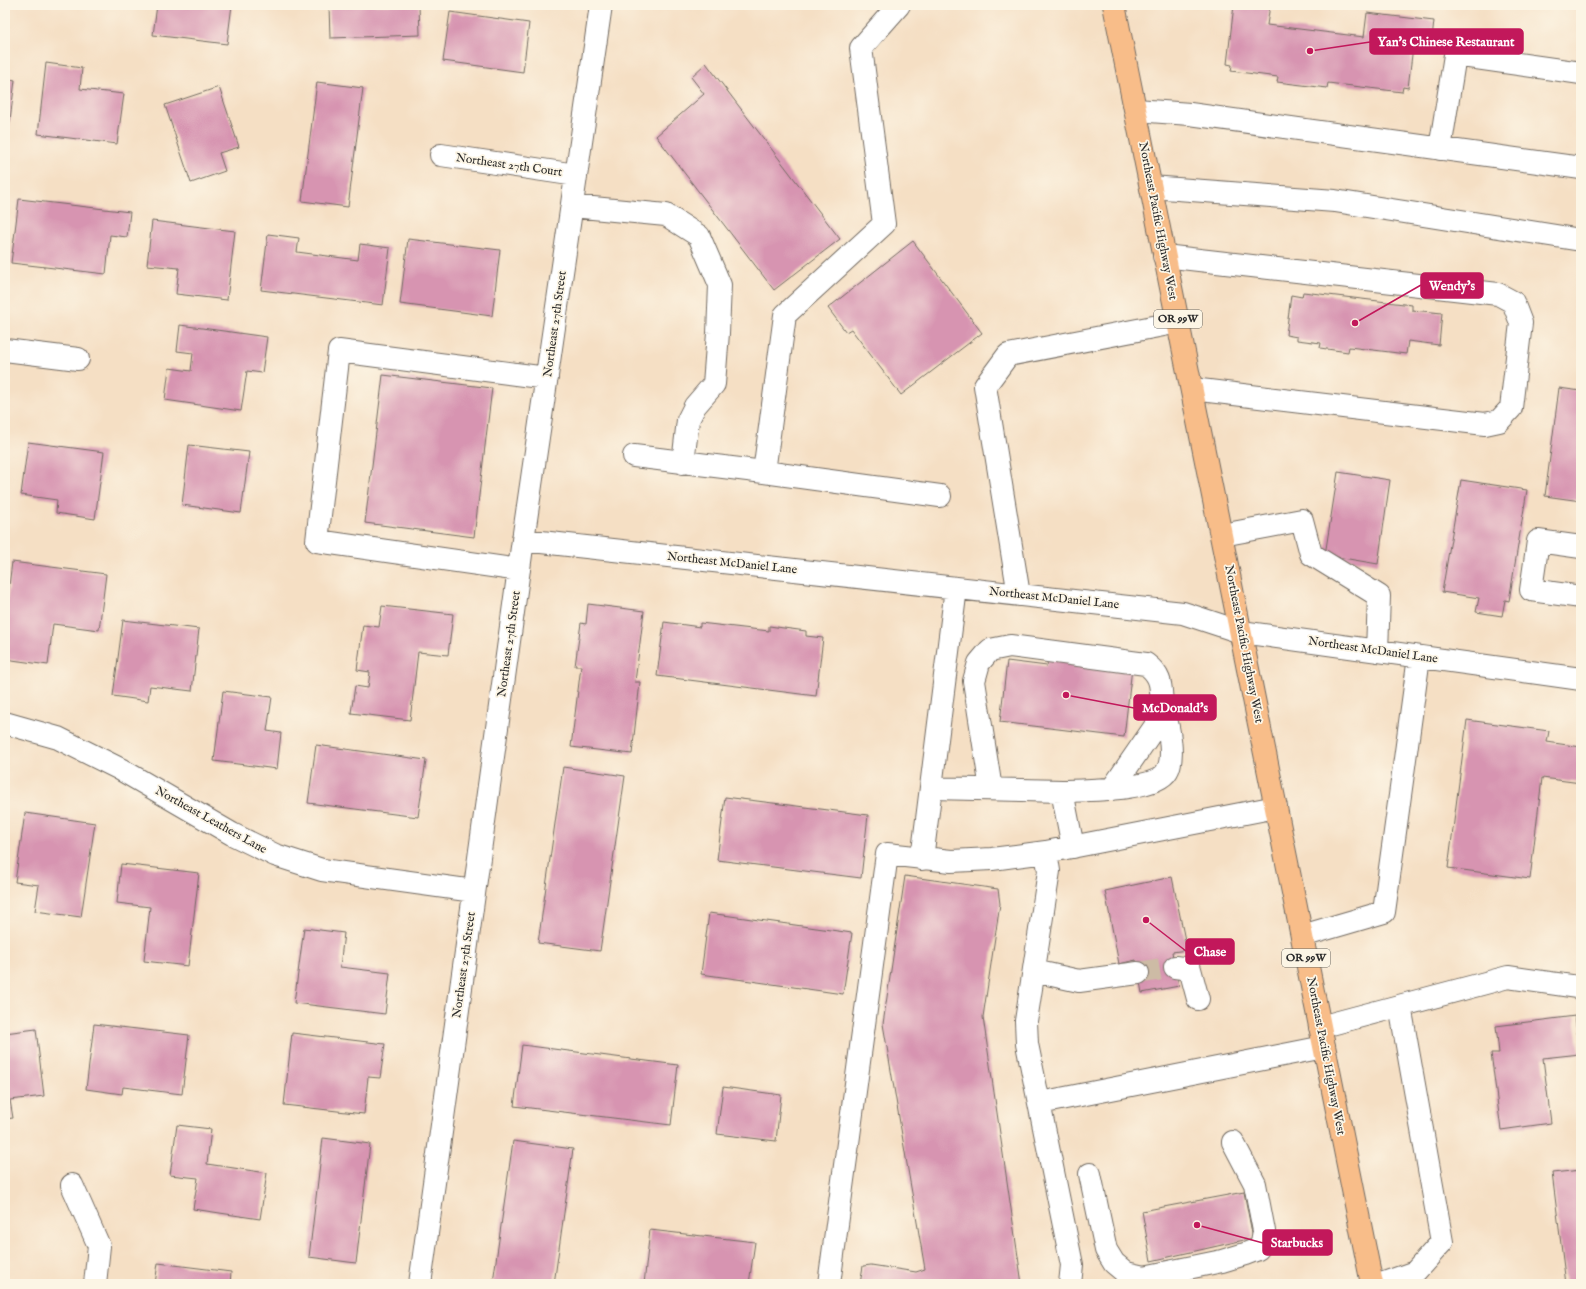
<svg xmlns="http://www.w3.org/2000/svg" width="1586" height="1289" viewBox="0 0 1586 1289" font-family="'IM FELL English',serif">
<style>
.building{fill:#d794b1}
.lines{fill:none;stroke-linecap:round;stroke-linejoin:round}
.minor-tunnel{stroke:#cdbba5;stroke-width:22;stroke-dasharray:22 11;stroke-linecap:butt}
.minor-casing{stroke:#726a61;stroke-width:24}
.highway-casing{stroke:#726a61;stroke-width:24}
.minor{stroke:#fff;stroke-width:22}
.highway{stroke:#f8bd89;stroke-width:22}
.labels{text-anchor:middle;dominant-baseline:central;stroke-width:3.5;stroke-linejoin:round;paint-order:stroke}
.shield{fill:#fcf5e5;stroke:#6a6863;stroke-width:1}
.shield-label{font-size:11px;font-weight:bold;fill:#2b2b2b}
.street-label{font-size:12px;fill:#2b2b2b;stroke:#fcf5e5}
.leader{fill:none;stroke:#c2185b;stroke-width:1.5}
.callout-dot{fill:#c2185b;stroke:#fcf5e5;stroke-width:1.5}
.callout{fill:#c2185b;stroke:#c2185b;stroke-width:1.5}
.callout-label{font-size:13px;text-anchor:middle;font-weight:bold;fill:#fff}
</style>
<rect width="100%" height="100%" fill="#fcf5e5"/>
<filter id="ink" filterUnits="userSpaceOnUse"><feTurbulence type="fractalNoise" baseFrequency=".025" numOctaves="2"/><feDisplacementMap in="SourceGraphic" scale="8" xChannelSelector="R" yChannelSelector="G"/><feConvolveMatrix kernelMatrix="1 2 1 2 8 2 1 2 1" color-interpolation-filters="sRGB"/></filter>
<filter id="wash" filterUnits="userSpaceOnUse"><feTurbulence type="fractalNoise" baseFrequency=".012" numOctaves="4" result="noise"/><feDisplacementMap in="SourceGraphic" scale="16" xChannelSelector="R" yChannelSelector="G"/><feGaussianBlur stdDeviation="0.9" result="paint"/><feColorMatrix in="noise" values="0 0 0 0 0 0 0 0 0 0 0 0 0 0 0 0 0 1.4 0 .05"/><feComposite in="paint" operator="in"/></filter>
<g filter="url(#wash)">
<rect width="100%" height="100%" fill="#f5dfc4"/>
<g id="blocks">
<path class="building" d="M157,5H232L227,44L153,35Z
M329,5H419L420,35L330,38Z
M1234,5H1270L1267,25L1364,37L1367,13L1434,21L1432,39L1414,38L1408,88L1403,87L1402,92L1328,83L1327,88L1277,82L1278,77L1231,71L1232,65L1227,64Z
M450,12L529,23L523,72L443,61Z
M46,63L82,68L80,89L124,94L117,144L38,134Z
M706,63L840,239L774,290L656,136L704,94L691,77Z
M5,78L15,80L9,128L5,127Z
M317,82L363,88L348,207L302,201Z
M219,87L239,147L219,153L225,171L191,183L165,105Z
M19,199L130,212L127,237L110,235L106,274L11,263Z
M152,221L235,231L227,300L176,294L179,268L147,265Z
M268,234L299,238L297,252L358,260L360,244L390,248L383,305L261,290Z
M408,239L500,250L492,316L400,304Z
M913,241L982,333L901,395L851,329L846,332L828,308Z
M1303,292L1412,305V310L1442,313L1439,345L1408,341L1406,354L1349,347L1348,352L1320,348L1321,343L1297,340V337L1286,335L1291,295L1302,297Z
M180,325L267,337L262,373L247,371L241,411L165,400L169,368L191,371L193,353L177,351Z
M383,375L492,388L474,537L365,523Z
M1559,388L1581,391V501L1545,496Z
M28,442L104,452L95,519L56,513L57,500L21,495Z
M189,445L249,452L241,513L182,505Z
M1338,472L1390,480L1378,564L1325,555Z
M1461,480L1527,490L1509,601L1505,600L1502,616L1476,612L1479,598L1442,592Z
M12,562L106,574L99,630L53,624L48,665L5,659V618Z
M588,604L644,611L635,682H640L632,754L571,747L581,666H575L581,623L586,624Z
M382,606L453,614L448,655L418,652L410,720L351,713L355,686L368,688L370,672L357,670L363,625L379,627Z
M123,620L199,629L192,691L150,686L148,701L113,696Z
M664,622L700,627V623L769,631V626L806,631V636L823,638L816,696L657,676Z
M1048,658L1132,668L1124,737L1000,722L1007,661L1047,666Z
M223,691L272,697L267,731L281,733L277,769L214,761Z
M1467,720L1549,731L1547,742L1581,747V783L1542,778L1530,879L1448,868Z
M316,745L426,760L418,817L308,803Z
M563,767L625,776L600,951L538,943Z
M725,797L868,815L861,878L717,860Z
M25,813L95,823L81,917L35,911L39,885L15,882Z
M121,864L199,873L188,966L144,961L150,907L117,903Z
M905,876L998,889L1000,904L983,1017L1022,1284H860L863,1266L871,1265L916,1272L925,1269L883,1024Z
M1172,877L1187,950L1172,952L1179,986L1142,993L1136,960L1119,964L1105,891Z
M709,913L852,933L843,994L701,974Z
M304,928L344,933L340,967L390,973L385,1014L294,1003Z
M1575,1016L1580,1054L1543,1058L1551,1123L1501,1130L1491,1053H1499L1496,1026Z
M94,1024L189,1035L182,1094L123,1087L122,1094L86,1089Z
M36,1029L44,1096L10,1100L13,1118L5,1119V1033Z
M292,1033L385,1044L380,1078L368,1077L364,1114L284,1105Z
M522,1045L678,1065L671,1125L514,1106Z
M723,1087L781,1095L776,1141L717,1134Z
M177,1125L211,1129L207,1164L267,1173L260,1219L193,1209L198,1178L170,1175Z
M323,1138L370,1144L356,1263L309,1257Z
M513,1141L573,1149L554,1284H504L493,1282Z
M1581,1170V1284H1566L1552,1173Z
M1244,1192L1253,1238L1151,1261L1142,1211Z
M650,1230L755,1242L749,1284H644Z
M158,1263L231,1272L230,1284H155Z"/>
</g>
</g>
<g filter="url(#ink)">
<use href="#blocks" fill-opacity="0" stroke="#726a61" stroke-width="1"/>
<g class="lines">
<path class="minor-tunnel" d="M1138,973L1175,967"/>
<defs>
<path id="minor" d="M899,5L861,48L884,224L785,315L764,472L940,496
M1136,110L1190,114L1581,168
M1440,149L1455,55L1581,73
M441,155L576,175
M1151,187L1335,201L1581,240
M572,206L666,215L699,236L720,285L718,333L714,384L695,406L688,420L683,463
M1164,256L1498,294L1513,302L1521,323L1511,408L1499,421L1485,424L1192,389
M5,350L78,359
M634,456L764,472
M1222,535L1302,520L1311,554L1379,596L1377,651
M523,540L1183,613L1241,632L1581,679
M1581,547L1538,541L1531,590L1581,597
M519,570L317,541L339,351L547,378
M1019,595L985,386L1008,355L1179,322
M5,723L58,738L120,769L232,834L275,855L322,870L474,891
M931,788L1062,791L1073,847
M991,789L974,681L979,663L990,650L1010,646L1146,664C1167,680 1158,693 1164,713C1169,727 1175,758 1167,771C1156,791 1084,790 1062,791
M1112,789L1156,725L1162,704
M1046,852L1049,871L1026,1021L1027,1044L1072,1265L1070,1284
M922,859L956,588
M1302,936L1384,912L1419,657
M1175,967L1190,969L1198,999
M1034,971L1079,981L1138,973
M1320,1027L1508,977L1578,987L1581,989
M1040,1103L1324,1047
M1090,1174L1106,1250L1114,1263L1126,1273L1144,1277L1222,1261L1245,1254L1258,1249L1262,1242L1264,1231L1255,1184L1233,1142
M72,1185L99,1246L95,1284
M420,1284L523,540L601,5
M829,1284L887,854L951,861L992,859L1046,852L1276,807
M1381,1284L1415,1272L1442,1242L1400,1006"/>
<path id="highway" d="M1114,5L1372,1284"/>
</defs>
<use href="#minor" class="minor-casing"/>
<use href="#highway" class="highway-casing"/>
<use href="#minor" class="minor"/>
<use href="#highway" class="highway"/>
</g>
</g>
<g class="labels">
<g class="shield">
<rect x="1154" y="310" width="48" height="18" rx="3"/>
<rect x="1282" y="949" width="48" height="18" rx="3"/>
</g>
<g class="shield-label">
<text x="1178" y="319">OR 99W</text>
<text x="1306" y="958">OR 99W</text>
</g>
<g class="street-label">
<text transform="translate(509 165) rotate(8)">Northeast 27th Court</text>
<text transform="translate(1158 221) rotate(79)">Northeast Pacific Highway West</text>
<text transform="translate(555 324) rotate(-82)">Northeast 27th Street</text>
<text transform="translate(732 563) rotate(6)">Northeast McDaniel Lane</text>
<text transform="translate(1054 598) rotate(6)">Northeast McDaniel Lane</text>
<text transform="translate(509 644) rotate(-82)">Northeast 27th Street</text>
<text transform="translate(1244 644) rotate(79)">Northeast Pacific Highway West</text>
<text transform="translate(1373 650) rotate(8)">Northeast McDaniel Lane</text>
<text transform="translate(211 820) rotate(29)">Northeast Leathers Lane</text>
<text transform="translate(464 965) rotate(-82)">Northeast 27th Street</text>
<text transform="translate(1326 1056) rotate(79)">Northeast Pacific Highway West</text>
</g>
</g>
<path class="leader" d="M1310 51L1370 42M1355 323L1421 285M1066 695L1134 708M1146 920L1186 951M1197 1225L1263 1243"/>
<g class="callout-dot">
<circle cx="1310" cy="51" r="4"/>
<circle cx="1355" cy="323" r="4"/>
<circle cx="1066" cy="695" r="4"/>
<circle cx="1146" cy="920" r="4"/>
<circle cx="1197" cy="1225" r="4"/>
</g>
<g class="callout">
<rect x="1370" y="29" width="153" height="25" rx="4"/>
<rect x="1421" y="273" width="62" height="25" rx="4"/>
<rect x="1134" y="695" width="82" height="25" rx="4"/>
<rect x="1186" y="939" width="48" height="25" rx="4"/>
<rect x="1263" y="1230" width="69" height="25" rx="4"/>
</g>
<g class="callout-label">
<text x="1446" y="46">Yan's Chinese Restaurant</text>
<text x="1452" y="290">Wendy's</text>
<text x="1175" y="712">McDonald's</text>
<text x="1210" y="956">Chase</text>
<text x="1297" y="1247">Starbucks</text>
</g>
<rect width="1586" height="1289" fill="none" stroke="#fcf5e5" stroke-width="20"/>
</svg>
